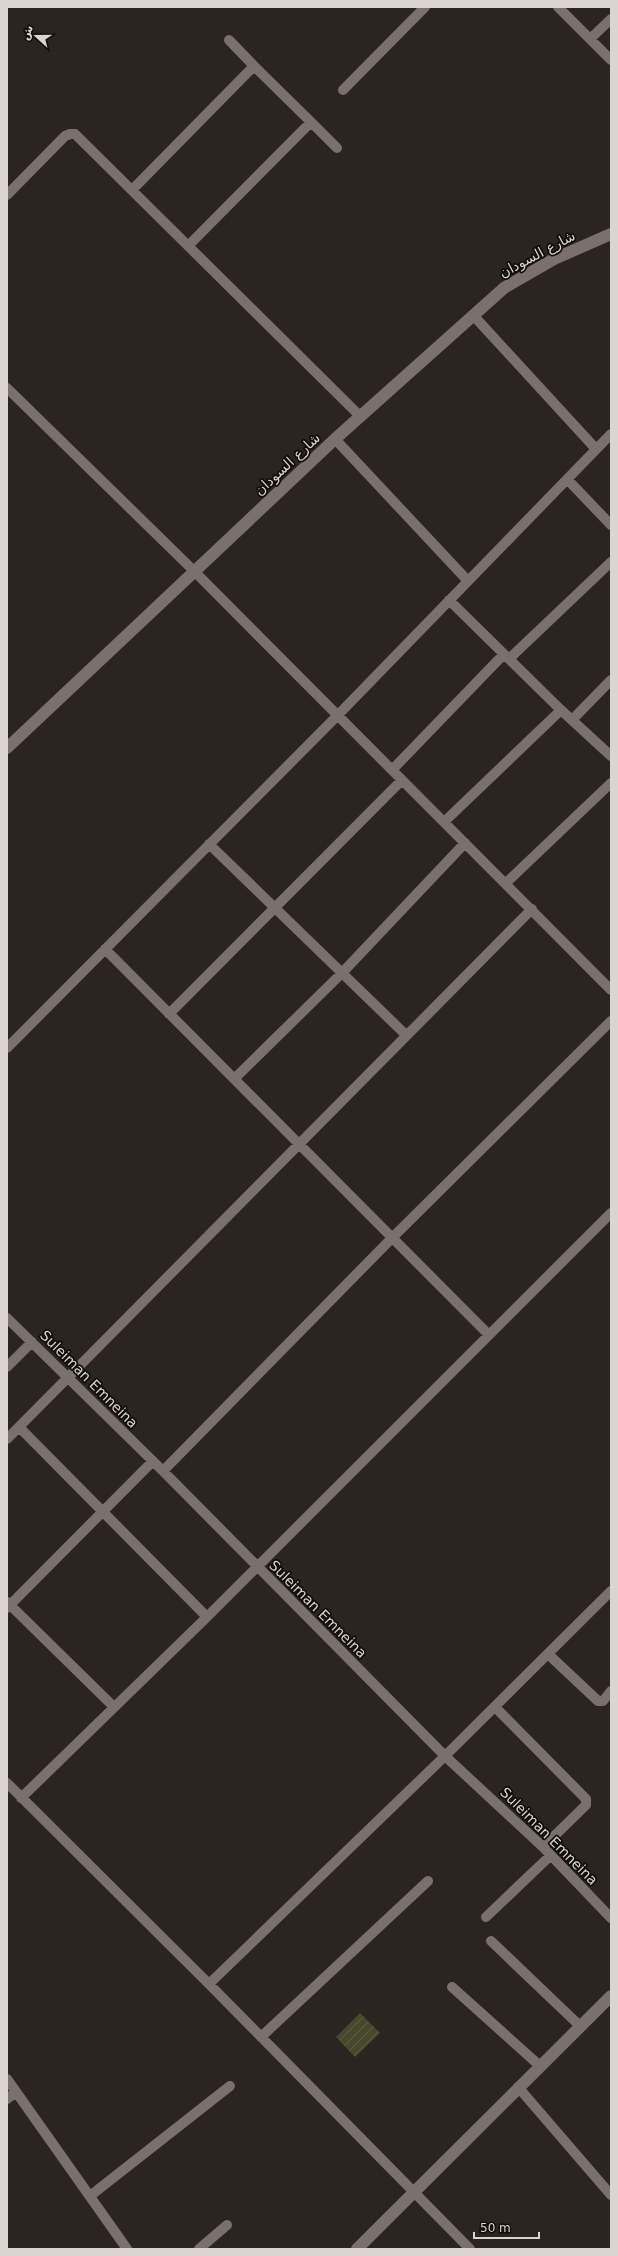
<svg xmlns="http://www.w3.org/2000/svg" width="618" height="2256" viewBox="0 0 618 2256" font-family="'DejaVu Sans','Noto Naskh Arabic',sans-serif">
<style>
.garden{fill:url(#garden-furrows)}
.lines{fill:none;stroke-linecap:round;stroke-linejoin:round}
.street{stroke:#7a716c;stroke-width:10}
.secondary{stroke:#7a716c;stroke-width:12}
.labels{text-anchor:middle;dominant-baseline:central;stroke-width:3.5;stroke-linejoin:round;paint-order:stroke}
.street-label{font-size:14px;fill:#dad5d1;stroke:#110e0c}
</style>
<defs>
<pattern id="garden-furrows" width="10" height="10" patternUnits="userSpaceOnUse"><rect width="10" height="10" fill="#47492d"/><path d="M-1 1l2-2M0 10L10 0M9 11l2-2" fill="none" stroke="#61624a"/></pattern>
</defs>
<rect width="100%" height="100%" fill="#2b241f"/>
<path class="garden" d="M360,2013L380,2033L355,2057L336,2037Z"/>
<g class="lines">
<path class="street" d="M558,7L611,60
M590,39L611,19
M229,40L254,66
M343,90L425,7
M311,122L337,148
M132,190L254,66L311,122L188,246
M7,195L65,136L70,134H75L360,416
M473,315L596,449
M7,388L194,571L611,990
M335,439L468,581
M567,479L611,525
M509,659L611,562
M561,710L611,756
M572,720L611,680
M392,770L504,654
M444,822L561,710L449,600
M209,844L406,1035
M506,883L611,783
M105,949L489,1335
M169,1014L402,780
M7,1048L337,716L611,434
M234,1079L341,974L465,843
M7,1318L163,1471L445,1756L543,1847L611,1918
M7,1367L32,1342
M19,1427L207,1617
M7,1439L532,909
M163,1471L391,1239L611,1021
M7,1602L114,1707
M7,1608L153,1461
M548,1654L598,1701H603L611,1691
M495,1707L586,1799V1805L543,1847
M7,1783L209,1984L470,2249
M21,1798L207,1617L611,1213
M486,1917L550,1856
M491,1941L580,2026
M209,1984L445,1756L611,1591
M452,1987L540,2066
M261,2037L428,1881
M7,2079L127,2249
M518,2087L611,2195
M7,2099L16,2092
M90,2196L230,2086
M199,2249L227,2225"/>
<path class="secondary" d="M7,748L335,439L504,288L554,259L611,234
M357,2249L611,1996"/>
</g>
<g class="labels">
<g class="street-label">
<text transform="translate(537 254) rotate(-28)">شارع السودان</text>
<text transform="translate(287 464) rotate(-43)">شارع السودان</text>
<text transform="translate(89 1379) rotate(45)">Suleiman Emneina</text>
<text transform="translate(318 1609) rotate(45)">Suleiman Emneina</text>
<text transform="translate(549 1836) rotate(45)">Suleiman Emneina</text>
</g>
</g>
<rect width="618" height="2256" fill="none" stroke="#dad5d1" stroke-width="16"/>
<g transform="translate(36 36) rotate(291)" stroke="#110e0c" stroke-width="3" paint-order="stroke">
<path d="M0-3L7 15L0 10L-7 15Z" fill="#dad5d1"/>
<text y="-6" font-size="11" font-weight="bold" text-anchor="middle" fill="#dad5d1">ش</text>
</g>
<path d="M474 2232v6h65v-6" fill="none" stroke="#dad5d1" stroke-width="2"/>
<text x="480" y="2232" font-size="12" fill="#dad5d1" stroke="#110e0c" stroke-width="3" paint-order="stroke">50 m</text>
</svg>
